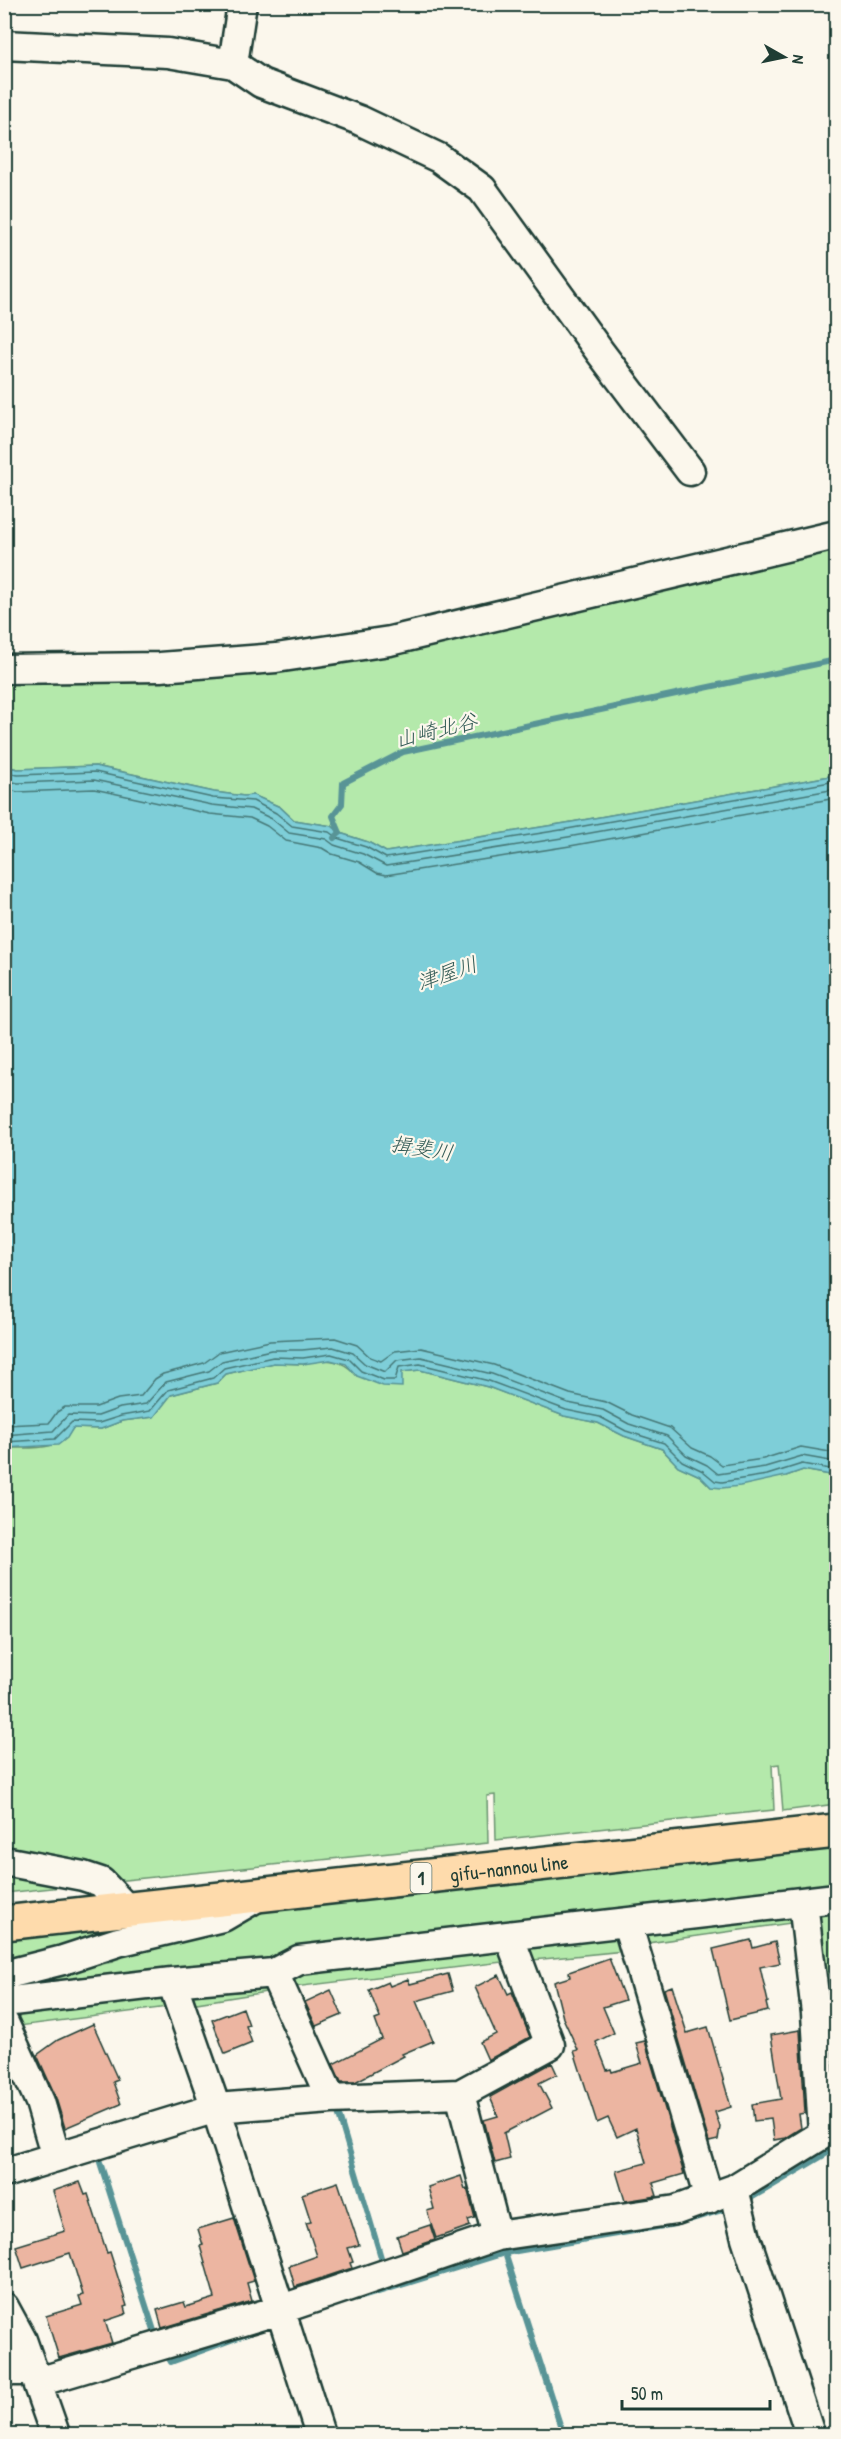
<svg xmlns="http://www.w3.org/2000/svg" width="841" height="2439" viewBox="0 0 841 2439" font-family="'Patrick Hand','Klee One',sans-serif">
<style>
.green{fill:#b4e9ab;stroke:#6a9370;stroke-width:1.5}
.water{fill:#7eced8;stroke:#589496;stroke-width:1.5}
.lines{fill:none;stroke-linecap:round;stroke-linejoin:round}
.shore{stroke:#457776;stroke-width:1.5}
.stream{stroke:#589496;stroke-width:6}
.building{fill:#ecb5a1;stroke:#1f3d34;stroke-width:1.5}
.minor-casing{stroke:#1f3d34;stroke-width:33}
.major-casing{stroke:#1f3d34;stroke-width:38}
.minor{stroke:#fbf7ec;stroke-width:28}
.major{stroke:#fedbac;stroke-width:33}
.labels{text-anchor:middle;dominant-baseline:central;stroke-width:4.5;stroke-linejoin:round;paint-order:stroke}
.shield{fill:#fbf7ec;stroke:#61756b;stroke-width:1.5}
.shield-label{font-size:18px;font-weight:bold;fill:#1f3d34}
.street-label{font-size:20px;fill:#1f3d34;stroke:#fbf7ec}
.water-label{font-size:21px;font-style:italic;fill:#325a55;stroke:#fbf7ec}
</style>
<rect width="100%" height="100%" fill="#fbf7ec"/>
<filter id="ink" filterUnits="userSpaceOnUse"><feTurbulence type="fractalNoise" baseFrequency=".0167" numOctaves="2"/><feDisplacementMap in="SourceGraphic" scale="12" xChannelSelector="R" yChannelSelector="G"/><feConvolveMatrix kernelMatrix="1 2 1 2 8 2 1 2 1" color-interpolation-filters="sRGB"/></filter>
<g filter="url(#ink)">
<path class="green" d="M836,546V775L566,823L386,852L368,842L340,833L332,826L294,820L280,807L253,795L244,796L214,792L96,766L18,769L5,766L4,680L153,678Z
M320,1360C336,1360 346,1363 357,1376L420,1370L488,1387L564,1416L598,1423L624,1436L662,1449L678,1466L700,1476L711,1487L786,1476L803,1470L836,1476V1804L783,1811L779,1764L772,1765L774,1810L496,1840L495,1795L487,1796L488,1843L115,1881L5,1853L4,1448C30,1447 59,1453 73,1428L101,1429L122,1421L153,1417L171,1395L217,1383L226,1374L274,1363L303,1364Z
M836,1846V1889L261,1965L5,1994L4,1983L113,1962V1951L243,1923L269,1907Z
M5,1872L71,1886L5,1893Z
M836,1907V1988L821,1993L815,1909Z
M212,1912L129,1936L53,1947L55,1957L5,1967L4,1934Z
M791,1912L798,1922L640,1944L642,1930Z
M610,1933L620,1939L624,1951L523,1961L524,1942Z
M497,1943L511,1961L286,1988L289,1975Z
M261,1980L273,1991L184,2005L187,1988Z
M163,1991L176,2006L11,2027L8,2010Z"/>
<path class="water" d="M4,766L18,769L95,766L214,792L244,796L253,795L280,807L294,820L332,826L340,833L368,842L386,852L566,823L836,775V1476L803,1470L786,1476L740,1486L722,1488L711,1487L700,1476L678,1466L662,1449L624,1436L598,1423L564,1416L488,1387L420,1370L402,1372V1387L383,1386L357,1376L346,1364L330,1360L303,1364L274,1363L226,1374L217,1383L171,1395L154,1417L122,1421L101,1429L73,1428L67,1438L58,1445L5,1448Z"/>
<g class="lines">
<path class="shore" d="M4,772L18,775L95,772L213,798L253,801L276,813L292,826L329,832L337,838L366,847L386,858L567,829L836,781
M4,780L18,783L94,780L212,805L251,809L272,819L289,833L326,839L334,845L363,854L386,866L568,837L836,789
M4,789L18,792L94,789L210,814L250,818L267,826L286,841L322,848L332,854L359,862L377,873L386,875L570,846L836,798
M4,1425L49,1423L57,1412L65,1407H96L118,1399L141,1396L155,1379L163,1374L204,1363L219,1352L270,1341L335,1338L357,1345L370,1357L381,1361L395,1351L421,1348L494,1365L570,1394L606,1402L632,1415L670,1428L692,1448L710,1456L722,1465L763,1459L801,1447L836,1453
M4,1435L53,1431L68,1415L98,1416L120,1408L146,1404L166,1382L209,1371L222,1361L271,1350H302L333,1347L353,1353L365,1364L385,1372L397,1360L421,1357L492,1374L568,1403L603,1410L629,1424L667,1436L686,1455L707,1465L718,1474L765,1467L802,1456L836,1462
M4,1442L55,1439L72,1422L99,1423L121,1416L150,1411L168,1390L213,1378L224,1368L273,1357L303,1358L331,1354L349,1359L361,1371L384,1380H395L399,1367L420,1364L489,1381L566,1410L600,1417L626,1431L664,1443L682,1461L703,1471L715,1481L722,1482L767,1475L802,1464L836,1470"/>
<path class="stream" d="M334,838L340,833L333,816L342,804L343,783L403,752L836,660
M337,2109L383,2264
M97,2153L157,2340
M746,2201L836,2148
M688,2220L725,2209
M505,2253L563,2434
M359,2298L505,2253L675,2224
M167,2355L171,2362L250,2333"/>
</g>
<path class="building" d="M751,1940L753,1948L775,1942L780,1963L760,1967L768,2002L766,2003L768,2011L730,2020L713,1949Z
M609,1958L625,2000L603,2007L614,2033L596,2042L607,2070L611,2069L612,2072L642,2063L636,2043L645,2041L684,2174L653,2183L657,2196L625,2201L616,2171L646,2163L636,2128L617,2137L608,2118L597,2123L574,2051L578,2050L563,2018L554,1982L570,1977L569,1972Z
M448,1974L453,1991L416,2001L433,2041L402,2054L404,2056L355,2082H341L333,2064L382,2039L375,2020L380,2018L369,1990L388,1982L390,1986L408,1979L410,1984Z
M499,1975L508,1994L512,1992L530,2037L488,2060L480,2042L496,2034L475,1987Z
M672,1986L687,2033L708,2027L731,2107L715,2112L720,2127L718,2140L709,2142L664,1989Z
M331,1990L342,2015L316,2026L305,2002Z
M243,2008L249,2025L246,2026L252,2043L225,2054L212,2020Z
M93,2024L118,2080L113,2082L121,2104L65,2128L55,2095L37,2055L58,2040Z
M800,2030L805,2113L799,2114L801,2128L785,2138L774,2140L771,2119L754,2121L752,2104L781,2099L771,2035Z
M552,2063L557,2074L539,2083L552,2108L504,2133L510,2159L495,2163L484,2120L498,2116L490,2097Z
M461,2176L465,2189L467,2188L475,2218L468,2220L470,2226L436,2238L427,2211L434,2209L428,2187Z
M80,2182L85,2195L88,2194L107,2253L110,2252L127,2306L124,2307L126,2314L105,2321L112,2343L59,2358L46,2316L82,2305L79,2296L83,2295L70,2253L23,2268L16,2246L65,2231L53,2191Z
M338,2182L359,2245L348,2248L353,2262L350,2263L352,2268L295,2287L289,2266L317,2256L306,2223L311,2222L302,2194Z
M234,2218L254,2281L247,2283L252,2301L162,2328L157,2310L184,2302L186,2307L215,2298L200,2246L203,2245L198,2229Z
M430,2225L435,2240L402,2251L397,2236Z"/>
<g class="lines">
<defs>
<path id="minor" d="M4,45L168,53L233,64L261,83L359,120L439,158L482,189L600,352L690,471
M233,64L242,4
M4,669L160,667L276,658L390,641L836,535
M4,1861L83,1876L101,1882L128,1910
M803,1902L816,2013L823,2134
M627,1923L709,2199
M274,1973L331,2099
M4,1975L63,1960L118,1942L223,1917L259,1896
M172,1982L216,2108L320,2434
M4,2002L172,1982L274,1973L299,1960L836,1898
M4,2023L40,2102L56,2157
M460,2094L550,2045L509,1936
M4,2173L216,2108L331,2099L460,2094L497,2236
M734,2189L823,2134L836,2130
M4,2307L22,2340L55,2434
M4,2371H34
M38,2382L279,2310L497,2236L676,2210L734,2189L746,2238L810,2434"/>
<g id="major">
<path id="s1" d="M4,1923L836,1831"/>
</g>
</defs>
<use href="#minor" class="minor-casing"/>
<use href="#major" class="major-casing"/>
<use href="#minor" class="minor"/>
<use href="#major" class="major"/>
</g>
</g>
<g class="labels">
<rect class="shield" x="410.5" y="1863" width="21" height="30" rx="4.5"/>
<g class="shield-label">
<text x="421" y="1878">1</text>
</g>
<g class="street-label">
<text stroke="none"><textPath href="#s1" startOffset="508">gifu-nannou line</textPath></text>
</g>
<g class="water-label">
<text transform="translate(436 730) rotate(-14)">山崎北谷</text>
<text transform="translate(447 973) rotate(-19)">津屋川</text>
<text transform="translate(422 1148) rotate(9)">揖斐川</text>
</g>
</g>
<rect width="841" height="2439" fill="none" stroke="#fbf7ec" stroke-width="24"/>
<rect x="12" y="12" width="817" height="2415" fill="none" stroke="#1f3d34" stroke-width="2" filter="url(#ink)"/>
<g transform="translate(784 57) rotate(99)" stroke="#fbf7ec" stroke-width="4.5" paint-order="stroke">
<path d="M0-4.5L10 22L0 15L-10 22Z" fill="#1f3d34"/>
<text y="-9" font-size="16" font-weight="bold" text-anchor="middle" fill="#1f3d34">N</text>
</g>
<path d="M622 2400v9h148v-9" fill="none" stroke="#1f3d34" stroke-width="3"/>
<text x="631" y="2400" font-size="18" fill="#1f3d34" stroke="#fbf7ec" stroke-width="4.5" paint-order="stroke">50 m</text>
</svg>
